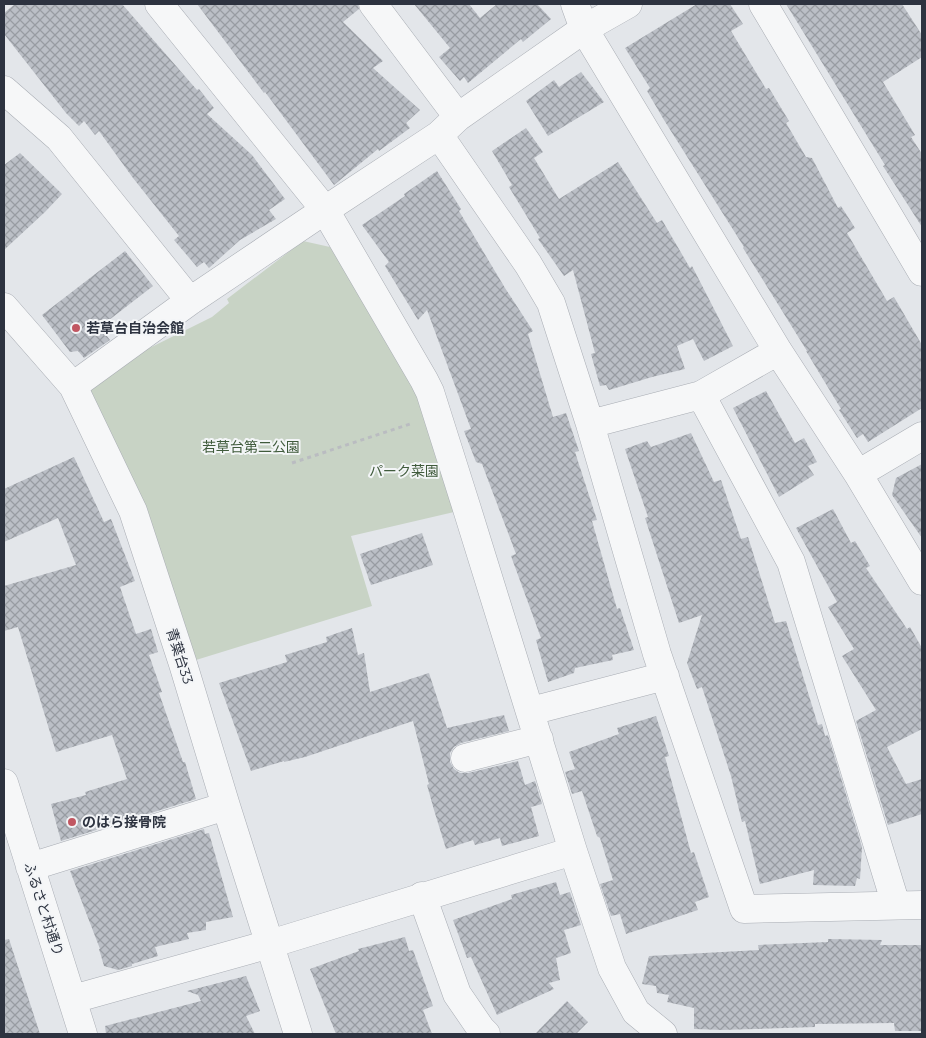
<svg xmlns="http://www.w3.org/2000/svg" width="926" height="1038" viewBox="0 0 926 1038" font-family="Montserrat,'Noto Sans JP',sans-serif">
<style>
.green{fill:#c8d3c5}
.building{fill:url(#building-cross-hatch)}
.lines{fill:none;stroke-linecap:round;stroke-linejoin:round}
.minor-casing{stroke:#a9adb4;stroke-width:29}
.path{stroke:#babcc1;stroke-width:3;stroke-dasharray:4 4;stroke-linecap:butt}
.minor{stroke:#f6f7f8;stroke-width:28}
.poi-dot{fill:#c15762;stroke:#f3f5f7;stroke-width:2}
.labels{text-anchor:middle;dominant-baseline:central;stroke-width:4;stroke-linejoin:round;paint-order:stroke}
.poi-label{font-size:14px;font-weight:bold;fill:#2d3340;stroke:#f3f5f7;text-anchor:start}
.park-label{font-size:14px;fill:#405b3c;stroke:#f3f5f7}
.street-label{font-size:14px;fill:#2d3340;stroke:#f3f5f7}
</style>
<defs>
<pattern id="building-cross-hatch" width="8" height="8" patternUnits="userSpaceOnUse" patternTransform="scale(1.25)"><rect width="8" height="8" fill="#bbbfc6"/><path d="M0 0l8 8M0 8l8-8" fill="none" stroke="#989ca2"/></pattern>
</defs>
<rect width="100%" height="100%" fill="#e3e6ea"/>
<path class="green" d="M303,241L330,247L381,322L424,380L467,509L351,536L372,606L183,664L73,386L212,317L229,303L227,299Z"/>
<path class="building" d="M15,4H122L197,90L199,89L214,108L207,114L252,155L285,199L269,210L276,219L240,240L209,268L204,262L197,267L174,240L179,236L133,178L99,131L95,135L84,121L79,126L66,113L4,34V13Z
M197,4H358L359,9L343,22L383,61L373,68L420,110L406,123L410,128L379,151L378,149L334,185L265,92L264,93Z
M414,4H469L480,18L497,4H537L551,19L523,42L521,39L468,83L464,77L460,81L439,57L450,48Z
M697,4H730L743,24L731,31L766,89L769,88L789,121L786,123L806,157L812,158L838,208L841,206L855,228L847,233L887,301L894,297L922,345V408L868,442L863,434L857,438L839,410L841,409L806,351H807L743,248L744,247L664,120L647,91L650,88L625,48Z
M786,4H902L922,35V57L883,82L915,135L911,137L922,154V227L883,166L885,165Z
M581,72L604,102L548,136L526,101L554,80L559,87Z
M526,128L543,152L534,158L559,199L618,162L657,223L662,220L690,268L692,266L733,346L704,361L693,339L677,346L685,369L652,377L609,390L606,385L600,386L591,354L595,353L573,270L564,276L538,239L540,238L509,187L512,185L492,151Z
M20,153L62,194L45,212L4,250V165Z
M437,171L461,209L459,211L505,288L533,331L528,334L553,417L566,413L579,451L575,452L597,520L592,521L617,609L620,608L634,650L612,655L613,660L575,668L574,673L548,682L536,640L541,638L511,556L516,554L482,464L476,462L464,431L471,429L427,310L418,320L385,266L389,262L362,225L405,196L404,194Z
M125,251L153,286L100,327L110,340L84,358L78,351L70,352L42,315Z
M766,391L795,443L804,438L817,462L808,466L814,475L779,497L733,408Z
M691,433L714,482L721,480L741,539L748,537L775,623L786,621L818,725L822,724L825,736L828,735L862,847L860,879L857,878L855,886L813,885L814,870L760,884L745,821L742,822L731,776L702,687L697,689L687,663L702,615L679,623L645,518L648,517L625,449L647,441L651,447Z
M74,457L104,522L111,519L135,581L120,587L136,634L151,629L158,652L149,655L162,692L159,693L183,762H185L196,799L61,841L51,804L86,795L85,792L127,779L112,735L56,752L18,627L4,631V586L76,565L58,518L4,542V489Z
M922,464V538L892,495L896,478Z
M833,509L851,543L855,541L870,566L866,568L907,629L910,627L922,648V729L887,747L906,784L922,779V814L888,825L856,721L876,710L842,656L854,649L828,607L837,602L796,528Z
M422,533L433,565L371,585L360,554Z
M352,628L358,655L364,653L370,692L429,673L447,728L504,715L509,731L461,743L454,747L450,753V762L454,769L460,773H468L518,761L525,785L535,781L542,804L531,807L539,836L502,846L500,838L475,845L473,840L446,849L434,810L427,785L429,784L413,721L305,757L284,762V761L251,771L219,683L287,662L285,655L327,642L326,637Z
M656,716L669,756L665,757L691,853L694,852L709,897L695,902L698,910L626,934L620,914L611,916L600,884L613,880L600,838L597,836L582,791L572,794L565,772L575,769L569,752L619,734L617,728Z
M204,829L205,834L209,833L233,917L206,922V930L187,933L189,939L155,947L158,956L132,964V966L118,970L104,966L99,949H100L70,871Z
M556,882L560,895L570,892L581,925L564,930L571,953L556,958L560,980L549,983L554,989L497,1015L471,957L467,958L453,920L512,899L511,895Z
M405,937L409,951L413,950L433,1006L423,1010L432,1034H336L310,969L359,951L358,949Z
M9,939L40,1034H4V940Z
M828,939L882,940L880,945H922V1031H895L894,1023L815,1024V1027L722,1030L694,1029V1008L667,1002L669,995L657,993L656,986L642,984L649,956L759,950L758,945L828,942Z
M246,976L260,1011L246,1016L255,1034H106L105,1026L201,1001L198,995L187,991Z
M567,1001L588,1022L576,1034H535Z"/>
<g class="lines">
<defs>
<path id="minor" d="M159,4L325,210L424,380L430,392L467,509L573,851L612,968L636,1012L663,1034
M373,4L458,117
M575,4L584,29L778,351L858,474L922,581
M763,4L922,272
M4,90L59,138L190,301
M439,135L528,264L551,303L590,424L657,654L744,909L922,905
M4,307L73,386L133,511L183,664L226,806L298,1034
M73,386L190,301L325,210L439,135L458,117L584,29L628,4
M701,395L791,562L896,905
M590,424L701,395L778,351
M858,474L922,436
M531,711L665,676
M465,758L539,739
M4,783L83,1034
M30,867L226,806
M422,896L457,994L481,1029L486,1034
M73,999L270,944L573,851"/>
</defs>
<use href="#minor" class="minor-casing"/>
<path class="path" d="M292,463L410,424"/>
<use href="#minor" class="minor"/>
</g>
<g class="poi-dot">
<circle cx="76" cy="328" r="5"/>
<circle cx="72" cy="822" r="5"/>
</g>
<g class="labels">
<g class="poi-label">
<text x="86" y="328">若草台自治会館</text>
<text x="82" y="822">のはら接骨院</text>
</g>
<g class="park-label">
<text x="251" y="447">若草台第二公園</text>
<text x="404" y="471">パーク菜園</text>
</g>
<g class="street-label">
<text transform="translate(180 656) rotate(72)">青葉台33</text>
<text transform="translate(44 909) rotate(72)">ふるさと村通り</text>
</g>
</g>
<rect width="926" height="1038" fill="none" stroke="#2d3340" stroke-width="10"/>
</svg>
